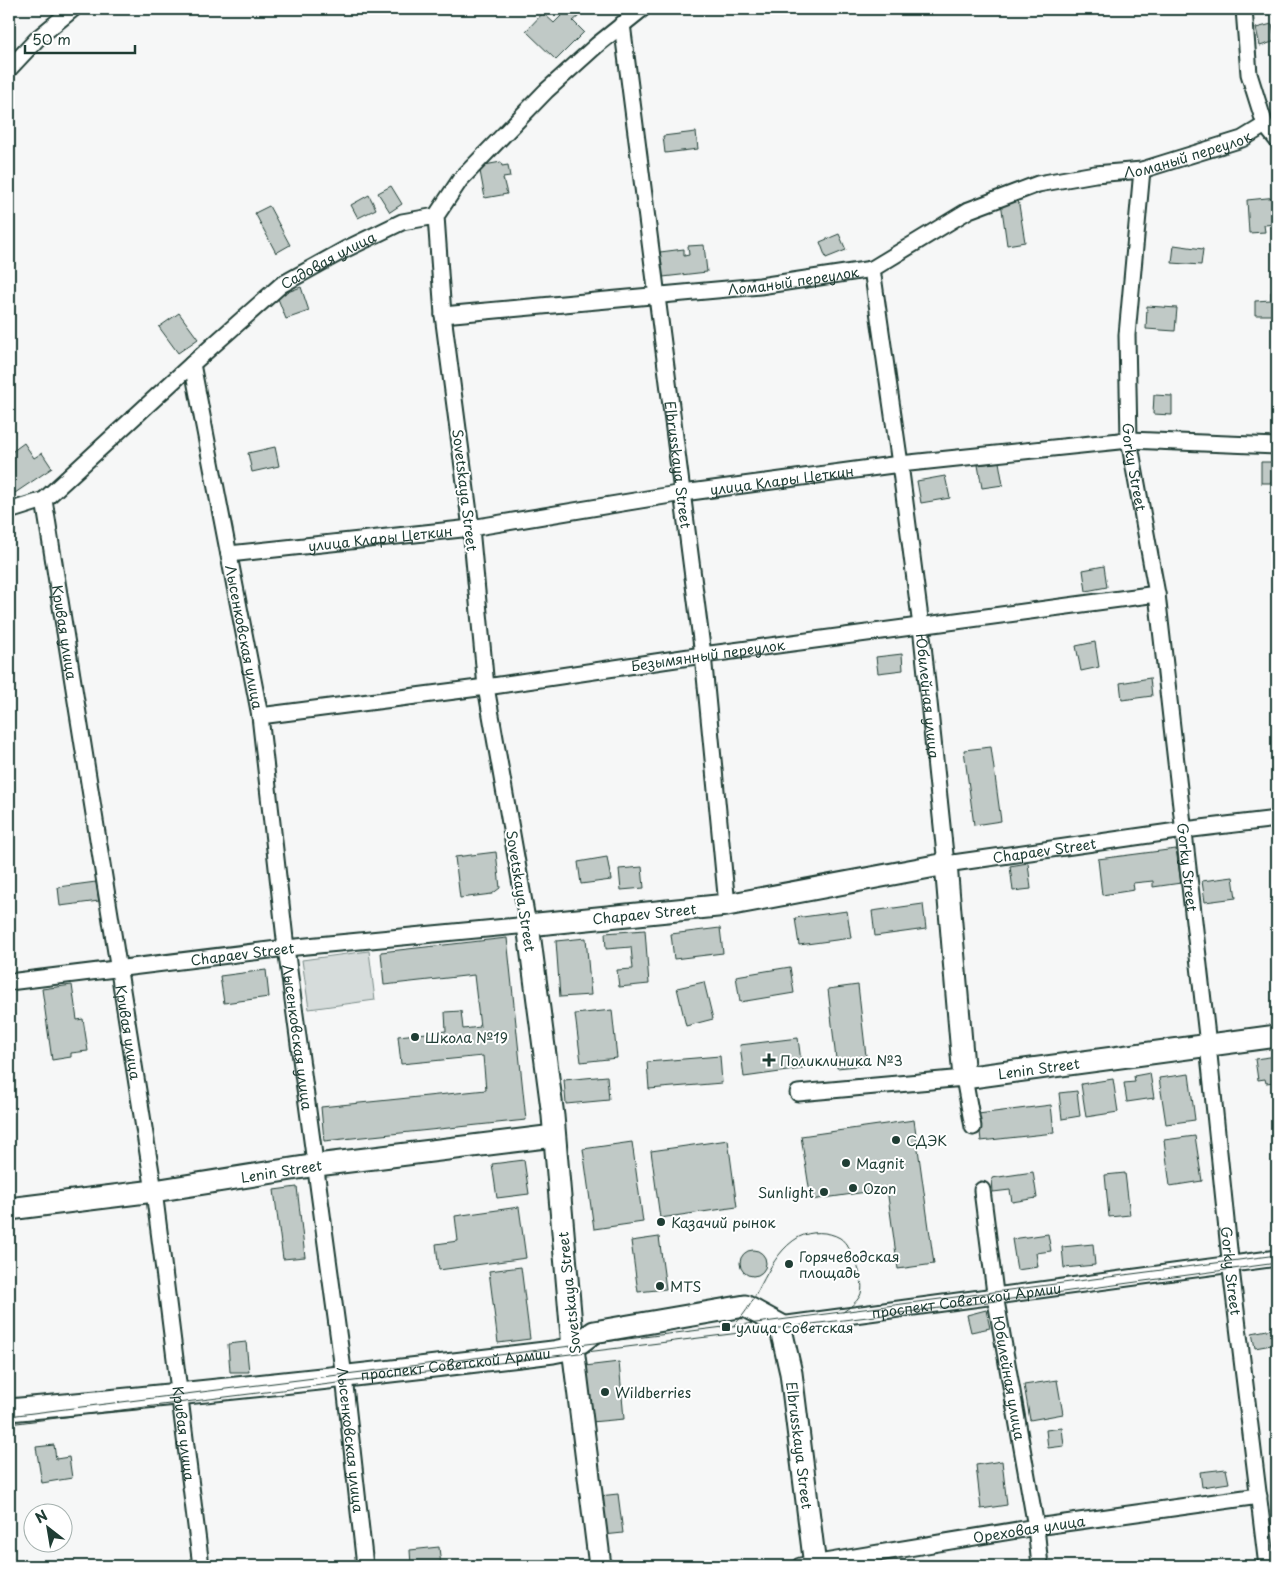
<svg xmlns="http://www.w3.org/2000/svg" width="1286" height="1575" viewBox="0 0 1286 1575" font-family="'Playpen Sans',sans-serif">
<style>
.green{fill:#d6dcdb;stroke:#7a8c88}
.building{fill:#c0c9c6;stroke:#1f3d34}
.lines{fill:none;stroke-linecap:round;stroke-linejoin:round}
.street-casing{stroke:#1f3d34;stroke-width:19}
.secondary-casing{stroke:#1f3d34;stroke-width:25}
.street{stroke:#fff;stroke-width:15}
.secondary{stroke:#fff;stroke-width:21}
.tram{stroke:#1f3d34;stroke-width:1}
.poi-dot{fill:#1f3d34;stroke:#fff;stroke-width:2}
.labels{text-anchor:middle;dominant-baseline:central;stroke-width:4;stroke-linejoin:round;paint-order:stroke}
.street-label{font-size:14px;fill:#1f3d34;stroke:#fff}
.poi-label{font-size:14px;fill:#1f3d34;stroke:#fff;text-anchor:start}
</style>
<rect width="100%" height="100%" fill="#f6f7f7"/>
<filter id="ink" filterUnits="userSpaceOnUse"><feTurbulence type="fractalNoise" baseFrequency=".02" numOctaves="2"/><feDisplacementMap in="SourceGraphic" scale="10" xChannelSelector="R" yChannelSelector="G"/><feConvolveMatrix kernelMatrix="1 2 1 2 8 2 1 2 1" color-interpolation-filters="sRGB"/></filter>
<g filter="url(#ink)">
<path class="green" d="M369,951L375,1000L309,1009L302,960Z"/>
<path class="building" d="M568,9H571L579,16L573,21L584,32L556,60L526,31L543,13L554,23Z
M1272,24L1276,41L1260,46L1256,28Z
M696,132L698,149L665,153L663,136Z
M501,162L502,166L508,165L510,177L503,178L507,194L485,198L479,166Z
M391,186L402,204L390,212L378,193Z
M369,195L376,209L358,218L351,205Z
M1277,197V224L1264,225L1265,232L1249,233L1247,200Z
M1018,199L1025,242L1007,245L1001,202Z
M269,206L290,245L276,253L255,213Z
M839,234L846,250L826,258L820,242Z
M704,245L707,272L663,277L660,252L684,249V256L689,255L688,246Z
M1174,245L1203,249L1201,265L1172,263Z
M301,287L309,311L286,319L277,296Z
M1271,292H1277V315H1255V301L1271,300Z
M1147,306L1177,308L1175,331L1146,329Z
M179,313L198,339L178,353L159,327Z
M1154,395L1172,396V415L1153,414Z
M24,443L34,458L42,453L52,468L15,493L9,484V470L13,467L9,460V454Z
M275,447L279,466L252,472L248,453Z
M999,462L1003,485L982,488L978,465Z
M1261,462H1277V483H1261Z
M945,476L950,498L921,503L917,481Z
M1104,566L1107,587L1086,591L1083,570Z
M1095,642L1099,667L1081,671L1076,646Z
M902,654L903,670L878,673L876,657Z
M1150,678L1152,696L1122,700L1120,683Z
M991,747L1001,821L974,825L964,750Z
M1176,849L1181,883L1153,887V881L1133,883L1134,890L1102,895L1098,859Z
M496,852L500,888L492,894L460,898L455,857Z
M607,857L611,880L581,884L578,862Z
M1028,863L1031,889L1013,891L1010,866Z
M642,867L644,888L621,890L619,869Z
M1233,877L1236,898L1205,902L1202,881Z
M96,882L99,901L60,906L58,887Z
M923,904L926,929L875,936L872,911Z
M847,911L851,938L799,945L795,918Z
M720,928L723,953L674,959L671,934Z
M645,930L649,984L619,987L617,970L633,969L631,947L606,949L605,933Z
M507,938L526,1120L324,1141L321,1107L486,1090L483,1056L401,1064L398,1036L446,1031L445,1012L461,1011L463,1029L480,1027L474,975L384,985L381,952Z
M586,938L591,995L560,997L556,941Z
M790,967L794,993L740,1002L736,976Z
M266,970L269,997L224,1003L220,976Z
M704,982L713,1019L686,1026L677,988Z
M72,985L77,1020L83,1019L88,1051L71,1053V1057L52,1060L42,989Z
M858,985L867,1065L837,1068L828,989Z
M612,1010L617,1058L581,1062L575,1014Z
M798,1038L802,1069L744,1077L740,1045Z
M720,1056L722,1083L649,1089L647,1062Z
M1277,1056V1078L1275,1079V1082L1266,1083L1265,1079L1258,1080L1255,1059Z
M1150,1073L1154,1098L1127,1102L1124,1083L1135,1082L1134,1076Z
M1189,1074L1195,1120L1166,1124L1159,1078Z
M607,1076L609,1100L566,1104L564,1080Z
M1113,1079L1118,1112L1086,1117L1081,1084Z
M1077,1091L1080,1116L1062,1119L1059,1093Z
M1051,1105L1054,1133L981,1141L978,1114Z
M914,1120L934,1264L898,1269L887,1189L811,1200L801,1136Z
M1195,1136L1202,1181L1170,1186L1164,1140Z
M728,1140L737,1207L660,1218L651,1151Z
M632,1142L643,1222L594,1229L583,1149Z
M524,1160L529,1194L497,1198L492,1164Z
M1033,1172L1037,1198L1012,1202L1010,1190L993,1192L992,1178Z
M1125,1173L1130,1215L1109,1217L1105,1175Z
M297,1187L305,1257L283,1259L274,1190Z
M519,1207L526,1258L439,1270L436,1244L458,1241L455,1216Z
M1048,1234L1051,1251L1036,1253L1038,1267L1017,1270L1012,1239Z
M659,1237L666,1289L638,1292L631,1241Z
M1093,1244L1095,1265L1064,1268L1062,1247Z
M740 1263a13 13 0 1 1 26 0a13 13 0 1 1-26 0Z
M521,1267L530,1339L498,1343L489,1271Z
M1277,1294V1306L1274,1307L1273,1295Z
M986,1310L990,1328L971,1332L967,1315Z
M1277,1328V1344L1255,1348L1252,1333Z
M246,1342L249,1372H230L228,1344Z
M619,1362L624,1419L591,1422L585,1366Z
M1057,1380L1063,1414L1030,1420L1024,1385Z
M1062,1428L1064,1446L1048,1448L1046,1430Z
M54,1445L56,1459L69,1457L72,1478L42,1483L36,1447Z
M1002,1461L1007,1505L981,1509L976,1465Z
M1226,1469L1229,1483L1202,1487L1200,1472Z
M618,1494L623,1533L604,1535L599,1496Z
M439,1547L441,1566H411L410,1550Z"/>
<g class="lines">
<defs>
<g id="street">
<path d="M1244,9L1249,74L1265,125L1277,140"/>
<path id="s1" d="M622,24L703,655L727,905"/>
<path d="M9,69L39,37L73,9"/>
<path id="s2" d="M1142,170L1127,335L1129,440L1157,594L1208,1045L1231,1269L1267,1566"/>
<path id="s3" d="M872,269L900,464L921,626L946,864L1184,830L1277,819"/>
<path id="s4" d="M443,315L760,286L872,269L969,210L1038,184L1095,174L1142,170L1242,139L1265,125"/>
<path id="s5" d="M192,364L260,716L286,948L344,1377L365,1566"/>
<path id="s6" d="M44,500L154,1191L201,1566"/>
<path id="s7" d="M9,511L44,500L192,364L281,285L346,249L402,222L436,216L460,180L546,91L597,45L642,9"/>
<path id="s8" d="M229,554L471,528L683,493L900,464L1129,440L1277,446"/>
<path id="s9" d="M260,716L486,687L703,655L1157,594"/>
<path id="s10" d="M9,982L286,948L528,925L486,687L471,528L443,315L436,216"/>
<path d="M798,1093L964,1078L973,1127"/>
<path id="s11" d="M982,1190L996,1301L1036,1527L1040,1566"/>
<path id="s12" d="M780,1325L1277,1258"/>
<path id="s13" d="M800,1566L1036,1527L1259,1496"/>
</g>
<g id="secondary">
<path id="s14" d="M9,1209L154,1191L317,1165L554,1136"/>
<path id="s15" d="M9,1410C190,1394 372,1374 553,1352L573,1348L594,1332L745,1306L780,1325L791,1373L815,1566"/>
<path id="s16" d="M600,1566L573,1348L553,1116L528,925L727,905L946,864L964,1078L1277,1036"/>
</g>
</defs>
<use href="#street" class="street-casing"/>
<use href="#secondary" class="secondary-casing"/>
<use href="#street" class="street"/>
<use href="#secondary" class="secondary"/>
<path class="tram" d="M734,1325C761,1300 766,1256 799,1237C811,1231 828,1231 840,1238C852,1246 867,1283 860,1296C856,1303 849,1308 843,1312
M9,1416L772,1321L1277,1255
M9,1424L996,1301L1277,1263"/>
</g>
</g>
<g class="poi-dot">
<circle cx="415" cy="1037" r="5"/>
<path d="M766.5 1052.5h5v5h5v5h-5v5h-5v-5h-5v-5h5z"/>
<circle cx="896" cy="1140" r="5"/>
<circle cx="846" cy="1163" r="5"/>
<circle cx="853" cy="1188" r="5"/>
<circle cx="824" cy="1192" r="5"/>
<circle cx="661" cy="1222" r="5"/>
<circle cx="789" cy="1264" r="5"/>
<circle cx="660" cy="1286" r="5"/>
<rect x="721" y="1322" width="10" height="10" rx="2.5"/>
<circle cx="605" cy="1392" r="5"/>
</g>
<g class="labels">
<g class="street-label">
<text stroke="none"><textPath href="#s4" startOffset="772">Ломаный переулок</textPath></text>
<text stroke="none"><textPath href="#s7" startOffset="410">Садовая улица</textPath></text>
<text stroke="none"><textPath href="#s4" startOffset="352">Ломаный переулок</textPath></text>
<text stroke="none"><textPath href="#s1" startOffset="444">Elbrusskaya Street</textPath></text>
<text stroke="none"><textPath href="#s2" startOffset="298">Gorky Street</textPath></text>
<text stroke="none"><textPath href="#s8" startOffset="558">улица Клары Цеткин</textPath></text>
<text transform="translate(465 490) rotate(83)">Sovetskaya Street</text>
<text stroke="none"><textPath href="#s8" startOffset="152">улица Клары Цеткин</textPath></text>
<text stroke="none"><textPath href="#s6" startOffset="134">Кривая улица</textPath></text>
<text stroke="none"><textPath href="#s5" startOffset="278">Лысенковская улица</textPath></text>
<text stroke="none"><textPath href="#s9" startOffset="452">Безымянный переулок</textPath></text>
<text stroke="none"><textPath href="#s3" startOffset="431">Юбилейная улица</textPath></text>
<text stroke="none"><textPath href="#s3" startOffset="699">Chapaev Street</textPath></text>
<text stroke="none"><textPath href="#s2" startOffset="702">Gorky Street</textPath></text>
<text transform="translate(521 891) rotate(81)">Sovetskaya Street</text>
<text stroke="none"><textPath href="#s16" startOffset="762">Chapaev Street</textPath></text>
<text stroke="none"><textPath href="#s10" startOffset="235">Chapaev Street</textPath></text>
<text stroke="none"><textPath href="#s6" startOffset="539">Кривая улица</textPath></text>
<text stroke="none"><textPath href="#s5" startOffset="682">Лысенковская улица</textPath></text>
<text stroke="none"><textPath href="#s16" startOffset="1358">Lenin Street</textPath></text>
<text stroke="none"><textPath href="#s14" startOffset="275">Lenin Street</textPath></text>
<text stroke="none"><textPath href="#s2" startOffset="1108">Gorky Street</textPath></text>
<text transform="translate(569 1293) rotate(-96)">Sovetskaya Street</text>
<text stroke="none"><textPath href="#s12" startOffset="188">проспект Советской Армии</textPath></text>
<text stroke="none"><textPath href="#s15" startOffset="449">проспект Советской Армии</textPath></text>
<text stroke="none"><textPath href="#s11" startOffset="190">Юбилейная улица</textPath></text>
<text stroke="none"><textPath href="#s6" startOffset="944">Кривая улица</textPath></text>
<text stroke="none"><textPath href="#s5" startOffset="1088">Лысенковская улица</textPath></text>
<text stroke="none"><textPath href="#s15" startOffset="909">Elbrusskaya Street</textPath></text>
<text stroke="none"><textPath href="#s13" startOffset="232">Ореховая улица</textPath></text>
</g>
<g class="poi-label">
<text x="425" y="1037">Школа №19</text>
<text x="780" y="1060">Поликлиника №3</text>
<text x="906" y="1140">СДЭК</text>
<text x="856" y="1163">Magnit</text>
<text x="863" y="1188">Ozon</text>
<text x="814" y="1192" text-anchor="end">Sunlight</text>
<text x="671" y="1222">Казачий рынок</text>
<text x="799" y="1256">Горячеводская<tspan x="799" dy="16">площадь</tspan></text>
<text x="670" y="1286">MTS</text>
<text x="736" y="1327">улица Советская</text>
<text x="615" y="1392">Wildberries</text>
</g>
</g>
<rect width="1286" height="1575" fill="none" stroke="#fff" stroke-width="30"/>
<rect x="15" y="15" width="1256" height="1545" fill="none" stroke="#1f3d34" stroke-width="2" filter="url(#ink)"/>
<g transform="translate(48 1528) rotate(329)"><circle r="24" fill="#ffffff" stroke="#a5b1ae"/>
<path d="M0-4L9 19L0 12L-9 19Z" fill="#1f3d34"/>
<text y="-8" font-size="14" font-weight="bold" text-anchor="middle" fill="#1f3d34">N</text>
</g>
<path d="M25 45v8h110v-8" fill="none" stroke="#1f3d34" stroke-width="2.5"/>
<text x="32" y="45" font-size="15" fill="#1f3d34" stroke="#ffffff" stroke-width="4" paint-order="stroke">50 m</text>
</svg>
